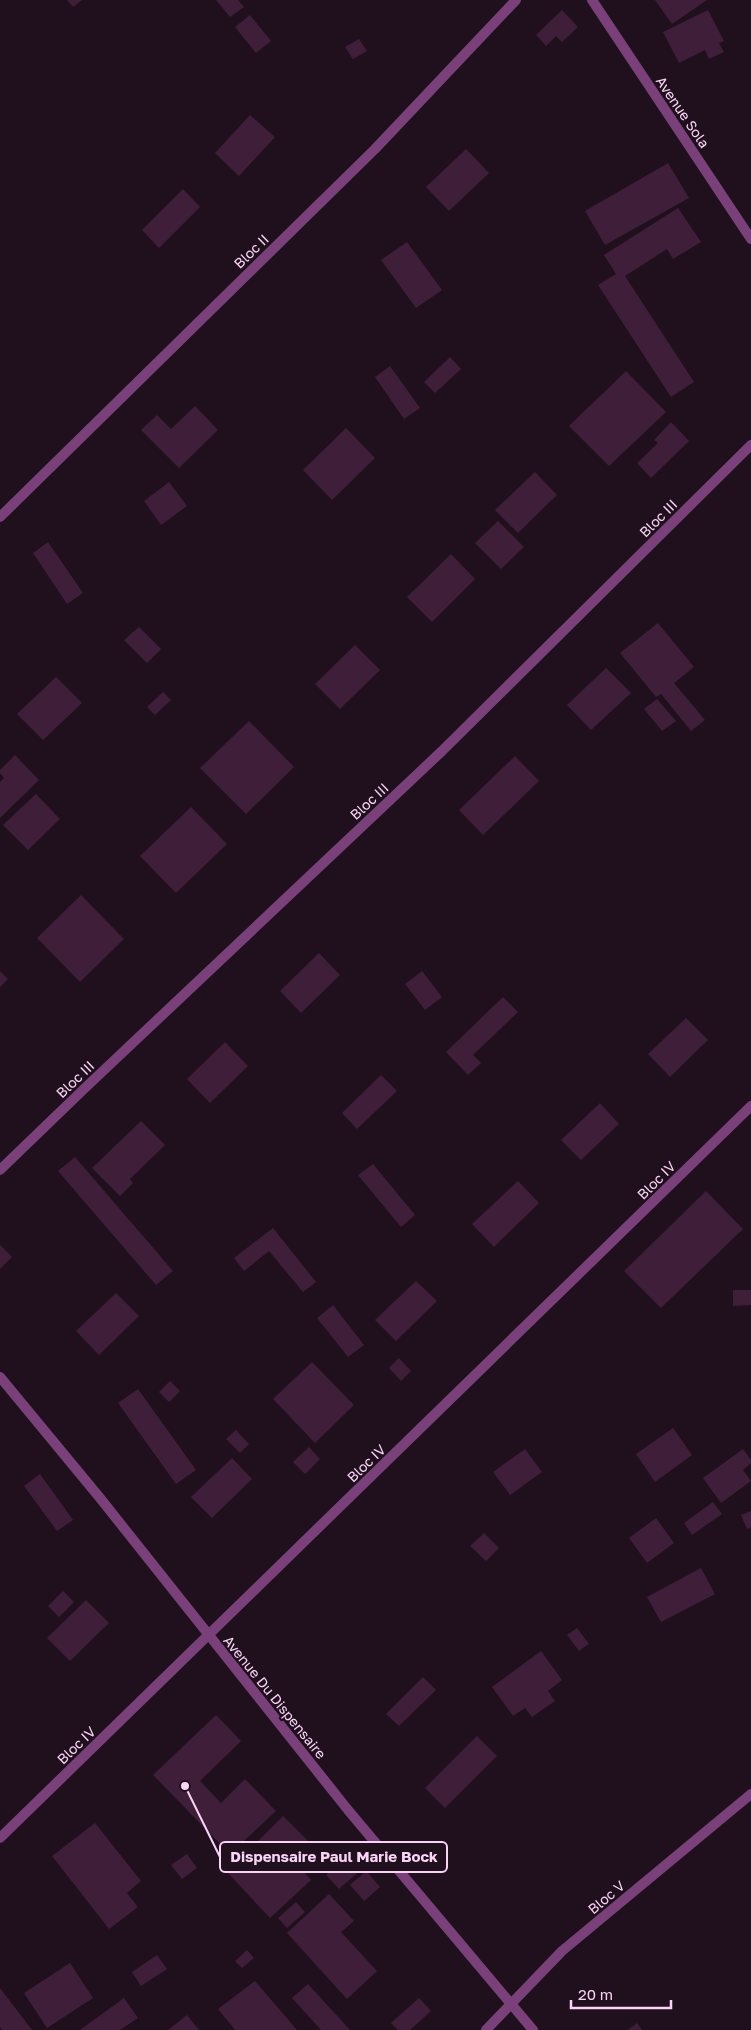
<svg xmlns="http://www.w3.org/2000/svg" width="751" height="2030" viewBox="0 0 751 2030" font-family="'Golos Text',sans-serif">
<style>
.building{fill:#3f1e39}
.lines{fill:none;stroke-linecap:round;stroke-linejoin:round}
.minor{stroke:#7a4079;stroke-width:10}
.labels{text-anchor:middle;dominant-baseline:central;stroke-width:4.5;stroke-linejoin:round;paint-order:stroke}
.street-label{font-size:14px;fill:#fad4f7;stroke:#20101e}
.leader{fill:none;stroke:#fad4f7;stroke-width:2}
.callout-dot{fill:#fad4f7;stroke:#20101e;stroke-width:2}
.callout{fill:#20101e;stroke:#fad4f7;stroke-width:2}
.callout-label{font-size:15px;text-anchor:middle;font-weight:bold;fill:#fad4f7}
</style>
<rect width="100%" height="100%" fill="#20101e"/>
<path class="building" d="M67,0H82L73,7Z
M216,0H238L244,7L230,17Z
M655,0H707L672,24Z
M562,10L578,27L562,42L556,36L546,46L536,35Z
M708,10L724,41L719,43L724,52L709,59L705,50L679,63L663,32Z
M250,15L271,41L256,53L235,27Z
M359,39L367,51L353,59L345,47Z
M250,115L275,137L239,176L215,153Z
M466,149L489,173L449,211L426,187Z
M668,163L689,198L605,245L585,211Z
M183,189L200,207L159,248L142,230Z
M678,208L701,242L673,259L667,249L625,276L694,382L671,397L598,285L616,274L604,255Z
M407,242L442,290L416,308L381,260Z
M450,357L461,369L435,393L424,382Z
M390,366L420,408L404,419L375,377Z
M626,371L666,412L609,466L569,426Z
M195,406L218,430L179,468L141,430L157,415L171,429Z
M671,422L689,441L651,478L637,463L658,443L654,440Z
M346,428L375,458L332,500L303,470Z
M535,472L557,495L518,533L495,510Z
M169,482L187,506L161,525L144,501Z
M498,521L524,547L501,569L475,543Z
M48,542L83,593L67,604L33,553Z
M451,554L475,579L432,622L407,597Z
M658,623L694,667L674,683L705,720L691,731L661,694L656,697L620,653Z
M139,627L161,649L147,663L124,640Z
M355,645L380,670L340,709L315,684Z
M606,668L631,693L591,730L567,705Z
M56,677L82,703L43,740L17,714Z
M163,692L171,700L155,715L147,707Z
M657,699L676,721L662,731L644,709Z
M249,721L294,767L246,814L200,768Z
M15,755L39,780L0,818V782L4,778L0,773V770Z
M515,756L539,781L483,835L459,810Z
M36,794L60,819L28,850L3,825Z
M191,807L227,844L176,893L140,856Z
M81,895L124,939L80,982L37,938Z
M319,953L340,975L301,1013L280,991Z
M0,971L8,979L0,987Z
M422,971L442,997L425,1010L405,984Z
M503,997L518,1012L473,1055L481,1063L468,1075L446,1052Z
M686,1018L708,1040L670,1077L648,1054Z
M225,1042L248,1066L210,1103L187,1079Z
M381,1075L397,1091L357,1129L342,1113Z
M600,1103L619,1124L581,1160L561,1140Z
M141,1121L165,1145L130,1179L133,1183L120,1196L92,1168Z
M75,1157L173,1271L156,1285L58,1171Z
M373,1164L415,1215L401,1227L358,1175Z
M518,1181L539,1203L494,1247L472,1224Z
M706,1191L743,1229L661,1308L624,1271Z
M273,1228L316,1282L303,1292L269,1251L244,1271L234,1258Z
M0,1245L12,1257L0,1269Z
M416,1281L437,1301L396,1341L375,1320Z
M733,1290H751V1305L733,1306Z
M116,1293L139,1316L99,1355L76,1331Z
M333,1305L364,1345L348,1357L317,1318Z
M399,1358L411,1371L401,1381L389,1368Z
M312,1362L354,1405L315,1443L273,1399Z
M170,1381L180,1391L169,1402L159,1392Z
M138,1389L196,1470L176,1484L118,1403Z
M673,1428L692,1455L655,1482L636,1454Z
M236,1430L249,1444L240,1453L226,1439Z
M309,1447L320,1459L305,1474L293,1462Z
M525,1449L542,1472L510,1495L493,1472Z
M743,1449L751,1460V1463L743,1470L751,1481L721,1503L703,1478Z
M232,1458L252,1479L212,1518L191,1497Z
M40,1474L73,1520L57,1531L24,1486Z
M713,1502L722,1514L692,1535L684,1523Z
M751,1511V1527L747,1529L741,1515Z
M656,1518L674,1543L647,1563L629,1538Z
M484,1533L499,1548L486,1561L470,1546Z
M701,1568L715,1594L661,1622L647,1597Z
M63,1591L74,1602L59,1617L48,1606Z
M86,1600L109,1623L70,1661L47,1638Z
M577,1628L589,1644L579,1651L567,1635Z
M541,1651L562,1680L548,1691L555,1701L532,1717L525,1708L513,1716L492,1687Z
M423,1677L436,1690L399,1726L386,1714Z
M216,1715L241,1741L200,1781L221,1803L245,1779L276,1811L230,1854L153,1775Z
M477,1736L497,1756L445,1808L425,1788Z
M283,1816L321,1854L304,1872L311,1880L270,1918L227,1872Z
M95,1823L141,1881L127,1893L138,1907L109,1929L52,1856Z
M360,1844L373,1859L339,1889L326,1875Z
M187,1854L197,1868L182,1879L171,1865Z
M366,1871L380,1887L364,1901L350,1885Z
M329,1894L354,1921L341,1932L377,1971L347,1999L287,1933Z
M296,1902L305,1912L287,1928L278,1918Z
M247,1950L254,1958L242,1968L235,1961Z
M157,1955L167,1969L141,1986L132,1972Z
M70,1963L93,1998L47,2028L24,1993Z
M255,1981L297,2030H235L218,2009Z
M308,1984L350,2030H321L292,1998Z
M0,1988L32,2030H2L0,2027Z
M124,1998L138,2018L120,2030H80Z
M419,1998L431,2011L410,2030H398L391,2023Z
M187,2015L199,2030H168Z
M637,2023L642,2030H628Z"/>
<g class="lines">
<path class="minor" d="M592,0L751,239
M0,517L375,149L516,0
M0,1170L86,1087L442,751L751,445
M0,1377L100,1498L348,1810L533,2030
M0,1838L751,1106
M486,2030L562,1951L751,1794"/>
</g>
<g class="labels">
<g class="street-label">
<text transform="translate(683 112) rotate(56)">Avenue Sola</text>
<text transform="translate(251 251) rotate(-44)">Bloc II</text>
<text transform="translate(658 518) rotate(-45)">Bloc III</text>
<text transform="translate(369 801) rotate(-43)">Bloc III</text>
<text transform="translate(75 1079) rotate(-44)">Bloc III</text>
<text transform="translate(656 1180) rotate(-45)">Bloc IV</text>
<text transform="translate(366 1463) rotate(-44)">Bloc IV</text>
<text transform="translate(275 1697) rotate(51)">Avenue Du Dispensaire</text>
<text transform="translate(76 1745) rotate(-44)">Bloc IV</text>
<text transform="translate(606 1897) rotate(-40)">Bloc V</text>
</g>
</g>
<path class="leader" d="M185 1786L220 1857"/>
<circle class="callout-dot" cx="185" cy="1786" r="5"/>
<rect class="callout" x="220" y="1842" width="227" height="30" rx="5"/>
<g class="callout-label">
<text x="334" y="1862">Dispensaire Paul Marie Bock</text>
</g>
<path d="M571 2000v8h100v-8" fill="none" stroke="#fad4f7" stroke-width="2.5"/>
<text x="578" y="2000" font-size="15" fill="#fad4f7" stroke="#20101e" stroke-width="4" paint-order="stroke">20 m</text>
</svg>
